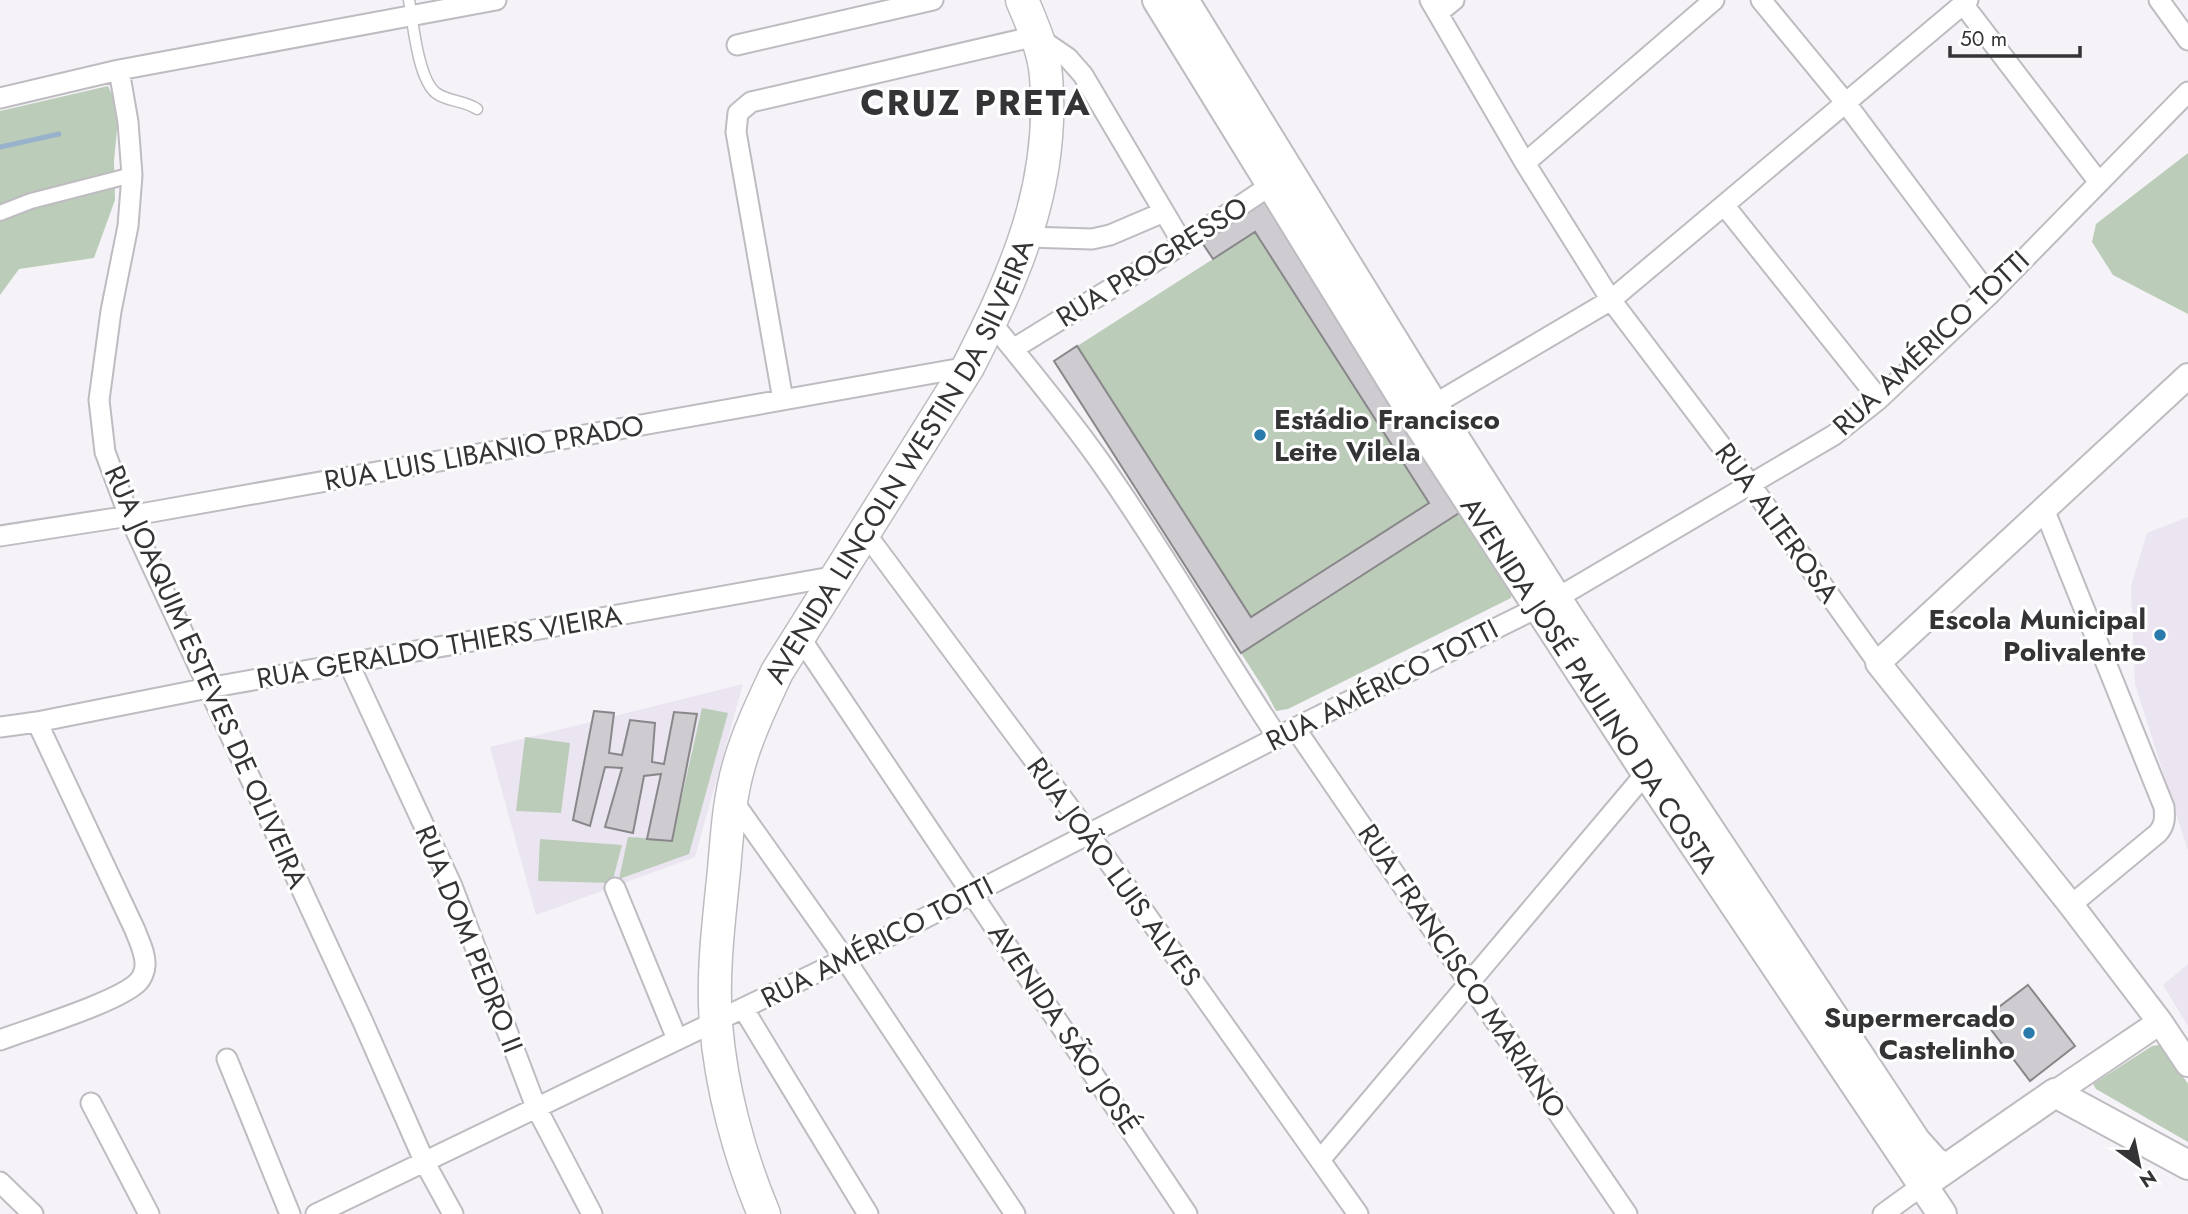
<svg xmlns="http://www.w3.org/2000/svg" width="2188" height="1214" viewBox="0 0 2188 1214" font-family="Jost,sans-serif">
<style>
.built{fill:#eae5f0}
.green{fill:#bbccb9}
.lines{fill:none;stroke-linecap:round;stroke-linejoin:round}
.stream{stroke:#99b2cc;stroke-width:5}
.building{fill:#ceccd0;stroke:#89878a;stroke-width:2}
.service-casing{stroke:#bebcc0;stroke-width:13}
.pedestrian-casing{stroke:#bebcc0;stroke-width:18}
.minor-casing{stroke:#bebcc0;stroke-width:23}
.tertiary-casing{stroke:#bebcc0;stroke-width:28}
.secondary-casing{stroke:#bebcc0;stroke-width:32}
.primary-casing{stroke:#bebcc0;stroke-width:35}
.service{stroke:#fff;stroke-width:10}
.pedestrian{stroke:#fff;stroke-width:14}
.minor{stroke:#fff;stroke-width:19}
.tertiary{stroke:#fff;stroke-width:24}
.secondary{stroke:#fff;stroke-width:28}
.primary{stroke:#fff;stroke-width:32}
.poi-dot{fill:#2a7aab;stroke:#fff;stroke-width:2.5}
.labels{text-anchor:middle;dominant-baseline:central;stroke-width:6;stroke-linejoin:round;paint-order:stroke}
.street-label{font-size:28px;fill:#343335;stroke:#fff}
.poi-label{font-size:28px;font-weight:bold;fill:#343335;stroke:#fff;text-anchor:end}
.district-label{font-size:35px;font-weight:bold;letter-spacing:2px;fill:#343335;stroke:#fff}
</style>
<rect width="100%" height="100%" fill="#f5f3f8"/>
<path class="built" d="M2188,517V851L2135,684L2131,586L2147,533Z
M743,684L695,857L536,915L490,747Z
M2188,964V1026L2163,985Z"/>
<path class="green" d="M108,86L119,109L114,161L115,200L94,258L19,269L0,295V111Z
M2188,153V314L2113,275L2092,242L2096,224Z
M1267,194L1512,585L1511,598L1288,709L1276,711L1266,692L1054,361L1213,259L1199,238Z
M702,708L728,713L689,854L619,879L628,837L672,840Z
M525,737L570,743L561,813L516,811Z
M540,839L622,845L612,883L538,881Z
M2159,1045L2166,1051L2188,1084V1142L2096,1089L2093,1084L2152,1046Z"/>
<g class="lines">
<path class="stream" d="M0,147L59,134"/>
</g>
<path class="building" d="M1267,194L1467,508L1241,653L1054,361L1077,346L1251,617L1429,503L1255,232L1213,259L1199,238Z
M594,711L614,713L609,753L622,755L630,720L655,723L652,762L664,764L674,712L697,714L672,841L647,839L661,774L644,776L633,833L605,827L622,768L605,767L590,826L573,820Z
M2028,985L2075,1046L2030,1081L1983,1019Z"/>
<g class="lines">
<defs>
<path id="service" d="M409,0C413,23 418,79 436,93C448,102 464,100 477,109"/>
<path id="pedestrian" d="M0,213L31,201L132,175"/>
<path id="minor" d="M1430,0L1525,163L1611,300L1750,484L1878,663
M1761,0L1845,102L1989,295
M2159,0L2188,40
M1963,4L2098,181
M1438,13L1454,0
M737,45L933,0
M119,70L128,122L132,175L128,226L111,311L99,400L105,452L129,516L363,1022L425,1163L453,1214
M0,98L119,70L496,0
M1525,163L1714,0
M1724,205L1879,399
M1027,237L1092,239L1110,235L1164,212
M991,322C1028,368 1065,412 1099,460C1163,550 1217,646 1278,738
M1013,349L1183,244L1280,179
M783,400L736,132L738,113L751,102L1036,36L1068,58L1083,75L1183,244
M1423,411L1611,300L1968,0
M2044,509L2164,807C2165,818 2165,825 2158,833L2071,905
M866,534L1089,834L1358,1214
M0,536L129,516L968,367
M799,636L1187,1214
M348,662L452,886L536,1107L592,1214
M0,727L37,722L208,688L837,576
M1295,728L1627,1214
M731,798L845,959L1015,1214
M615,888L677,1039
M743,1008L868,1214
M0,1040C29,1029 122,1001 139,981C142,978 145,970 145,966C146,954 139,941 135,930L37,722
M227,1059L290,1214
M91,1103L149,1214
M1320,1160L1646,773L1655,767
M0,1182L33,1214
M316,1214L845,959L1295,728L1557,598L1834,435L1879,399L1989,295L2188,92
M1883,1214L1923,1185"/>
<path id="tertiary" d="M2160,1022L2071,905L1878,663L2188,376
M2055,1093L2160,1022L2188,1064"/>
<g id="secondary">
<path id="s1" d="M1157,0L1414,417L1646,773L1942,1214"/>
<path d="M1184,0L1433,404L1567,614L1916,1141L1934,1161L1946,1168"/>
<path d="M1931,1179L2055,1093L2188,1165"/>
</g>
<g id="primary">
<path id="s2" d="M764,1214C739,1155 721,1087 716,1024C712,973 719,920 724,870C727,835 729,799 739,765C748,733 763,702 777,672L968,367C1016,273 1055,185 1046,76C1044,50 1032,24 1022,0"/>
</g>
</defs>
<use href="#service" class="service-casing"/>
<use href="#pedestrian" class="pedestrian-casing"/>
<use href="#minor" class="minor-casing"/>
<use href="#tertiary" class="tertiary-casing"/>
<use href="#secondary" class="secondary-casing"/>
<use href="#primary" class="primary-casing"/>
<use href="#service" class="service"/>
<use href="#pedestrian" class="pedestrian"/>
<use href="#minor" class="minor"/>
<use href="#tertiary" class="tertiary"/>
<use href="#secondary" class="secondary"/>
<use href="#primary" class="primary"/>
</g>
<g class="poi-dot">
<circle cx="1260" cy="435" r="7"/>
<circle cx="2160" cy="635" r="7"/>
<circle cx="2029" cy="1033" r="7"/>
</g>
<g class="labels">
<g class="street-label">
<text transform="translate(1152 262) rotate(-32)">RUA PROGRESSO</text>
<text transform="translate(1931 343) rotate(-43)">RUA AMÉRICO TOTTI</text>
<text transform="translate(484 453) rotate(-10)">RUA LUIS LIBANIO PRADO</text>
<text stroke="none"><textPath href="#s2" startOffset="802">AVENIDA LINCOLN WESTIN DA SILVEIRA</textPath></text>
<text transform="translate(1777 523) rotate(54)">RUA ALTEROSA</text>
<text transform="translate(439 647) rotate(-10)">RUA GERALDO THIERS VIEIRA</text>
<text transform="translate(206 677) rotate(66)">RUA JOAQUIM ESTEVES DE OLIVEIRA</text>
<text transform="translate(1382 685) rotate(-27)">RUA AMÉRICO TOTTI</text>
<text stroke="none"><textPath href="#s1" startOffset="810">AVENIDA JOSÉ PAULINO DA COSTA</textPath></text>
<text transform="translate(1114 872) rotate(54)">RUA JOÃO LUIS ALVES</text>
<text transform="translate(469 939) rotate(68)">RUA DOM PEDRO II</text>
<text transform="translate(877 942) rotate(-27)">RUA AMÉRICO TOTTI</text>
<text transform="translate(1462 971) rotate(56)">RUA FRANCISCO MARIANO</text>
<text transform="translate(1064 1029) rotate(56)">AVENIDA SÃO JOSÉ</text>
</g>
<g class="poi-label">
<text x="1274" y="419" text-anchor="start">Estádio Francisco<tspan x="1274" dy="32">Leite Vilela</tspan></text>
<text x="2146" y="619">Escola Municipal<tspan x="2146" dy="32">Polivalente</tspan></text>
<text x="2015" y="1017">Supermercado<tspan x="2015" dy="32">Castelinho</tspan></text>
</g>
<g class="district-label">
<text x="976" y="103">CRUZ PRETA</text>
</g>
</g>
<g transform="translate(2139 1165) rotate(147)" stroke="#ffffff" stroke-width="5" paint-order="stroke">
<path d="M0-5L12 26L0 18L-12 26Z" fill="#343335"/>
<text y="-10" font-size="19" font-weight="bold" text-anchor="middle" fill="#343335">N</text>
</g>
<path d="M1950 46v10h130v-10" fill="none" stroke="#343335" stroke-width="3.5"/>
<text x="1960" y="46" font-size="21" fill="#343335" stroke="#ffffff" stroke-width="5" paint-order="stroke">50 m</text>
</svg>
